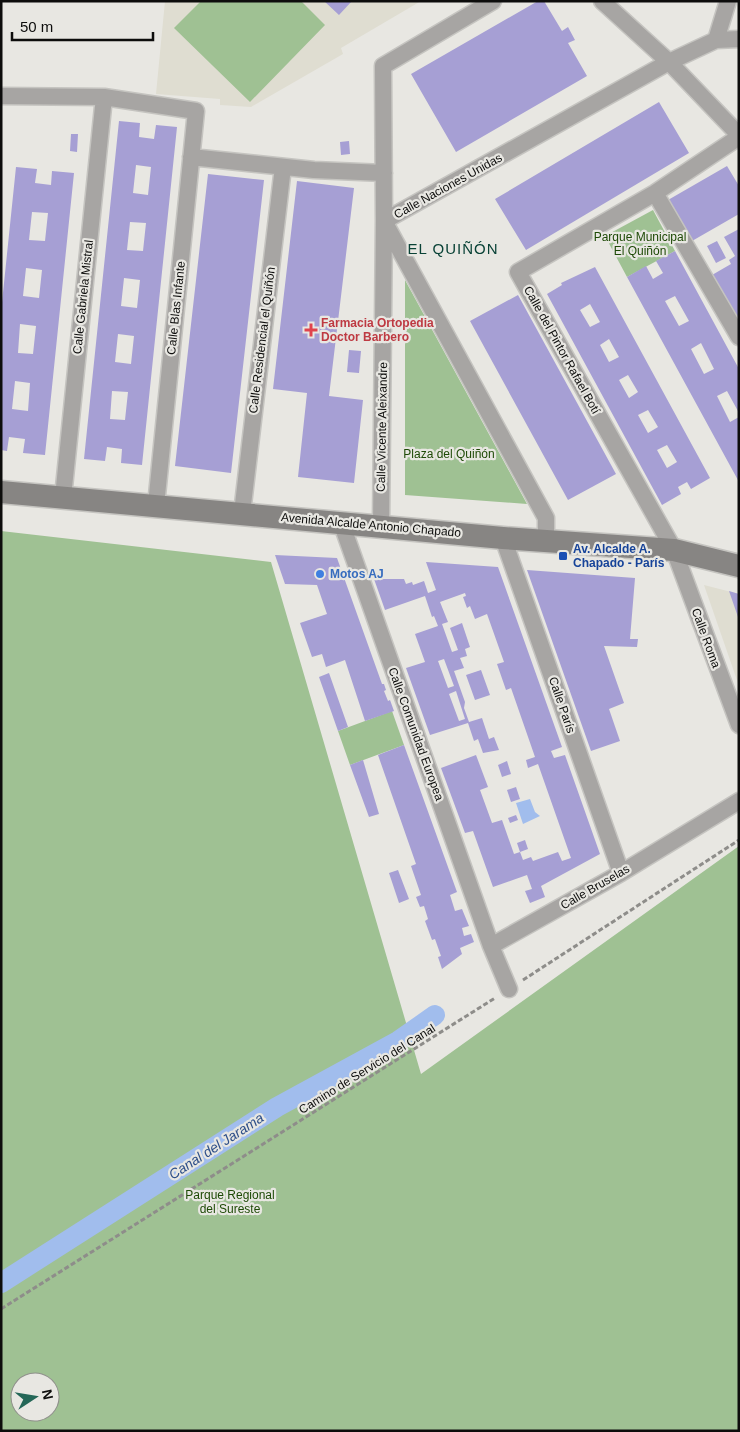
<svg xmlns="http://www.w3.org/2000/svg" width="740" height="1432" viewBox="0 0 740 1432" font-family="Helvetica,sans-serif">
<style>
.built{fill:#dfddd1}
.green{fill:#9fc193;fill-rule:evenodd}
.water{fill:#a1bded}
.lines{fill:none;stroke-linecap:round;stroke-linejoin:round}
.canal{stroke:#a1bded;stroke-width:20}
.building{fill:#a69fd4;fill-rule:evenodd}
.street-casing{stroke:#c5c4c0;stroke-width:19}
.secondary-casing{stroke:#c5c4c0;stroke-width:25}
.path{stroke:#8e8d8a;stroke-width:3;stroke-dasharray:5 2.5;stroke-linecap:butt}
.street{stroke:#a7a5a3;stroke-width:16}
.secondary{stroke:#878583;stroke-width:22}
.health-dot{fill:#e0444e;stroke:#e8e7e2;stroke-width:2}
.transit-dot{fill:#1a4fb4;stroke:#e8e7e2;stroke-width:2}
.shop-dot{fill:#3f7fe0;stroke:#e8e7e2;stroke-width:2}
.labels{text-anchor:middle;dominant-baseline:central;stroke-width:4.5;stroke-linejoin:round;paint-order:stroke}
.street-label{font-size:12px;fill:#0d0d0c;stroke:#e8e7e2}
.park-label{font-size:12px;fill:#1e4a06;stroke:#e8e7e2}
.health-label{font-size:12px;font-weight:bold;fill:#be3a42;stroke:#e8e7e2;text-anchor:start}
.transit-label{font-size:12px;font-weight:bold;fill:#164399;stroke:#e8e7e2;text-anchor:start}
.shop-label{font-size:12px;font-weight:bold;fill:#366cbe;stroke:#e8e7e2;text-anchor:start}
.water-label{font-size:14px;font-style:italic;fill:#2d4e89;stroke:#e8e7e2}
.quarter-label{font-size:15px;letter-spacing:1px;fill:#094236;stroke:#e8e7e2}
</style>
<rect width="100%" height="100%" fill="#e8e7e2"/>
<path class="built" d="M165,1H421L341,48L343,54L251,107L220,105V99L156,94Z
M704,585L739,594V686Z"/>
<path class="green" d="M201,1H301L325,25L250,102L174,28Z
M653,210L675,251L627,277L605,236Z
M405,280L527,504L405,495Z
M1,531L271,562L421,1074L739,846V1431H1ZM20,1382H50V1412H20Z
M392,711L404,745L350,765L338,731Z"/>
<path class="water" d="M530,799L535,812L540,816L523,824L516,803Z"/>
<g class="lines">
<path class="canal" d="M1,1283L277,1107L398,1041L435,1015"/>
</g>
<path class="building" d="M324,1H352L339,15Z
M538,1H544L562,31L568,27L575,40L568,43L587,76L456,152L411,74Z
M659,102L689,153L526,250L495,199Z
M119,121L140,123L139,137L154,139L156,125L177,127L142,465L121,463L122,449L107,447L105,461L84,459ZM136,165L151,167L148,195L133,193ZM130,222L146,223L143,251L127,250ZM124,278L140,280L137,308L121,306ZM118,334L134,336L131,364L115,362ZM112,391L128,392L125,420L110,419Z
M71,134H78L77,152L70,151Z
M349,141L350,154L341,155L340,142Z
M727,166L739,186V214L692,241L668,200Z
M16,167L37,169L35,183L51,185L52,171L74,173L45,455L23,453L25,439L9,437L7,451L1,450V312ZM32,212L48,213L45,241L29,240ZM26,268L42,270L39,298L23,296ZM20,324L36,326L33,354L18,353ZM15,381L30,383L28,411L12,409Z
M208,174L264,180L231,473L175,466Z
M297,181L354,188L329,396L363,400L354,483L298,477L307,393L273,389Z
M739,229V323L712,275L731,264L729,260L735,256L724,237Z
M717,241L726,258L716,263L707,246Z
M675,251L739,369V413L727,391L717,396L730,422L739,417V482L627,277L646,266L653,279L663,273L656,261ZM675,296L689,321L679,326L665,301ZM701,343L714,369L704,374L691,349Z
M595,267L710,478L691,489L687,482L678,487L681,494L662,505L547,294L562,285L561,283ZM590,304L600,322L590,327L580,310ZM609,339L619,357L609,362L600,345ZM628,375L638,392L629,398L619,380ZM648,410L658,427L648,433L638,415ZM667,445L677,462L667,468L657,450Z
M518,295L616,474L568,500L470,321Z
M349,350L361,351L359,373L347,372Z
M275,555L337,558L382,684H384L386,690L384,691L388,701L390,700L394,711L365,721L345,660L326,667L322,654L312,657L300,623L327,614L317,585L285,584Z
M426,562L498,567L562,747L551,751L554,758L565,755L600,854L541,886L545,897L530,903L525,891L532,889L527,875L493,887L473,831L465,833L441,768L476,755L488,787L480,790L492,823L502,820L514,854L520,852L523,860L531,857L533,861L558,852L562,861L571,858L538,764L528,768L526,760L535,757L511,688L506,690L497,664L504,662L487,614L475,619L470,606L467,608L463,597L466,596L465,593L440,602L448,622L442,624L452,652L458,650L450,628L462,623L470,647L465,649L467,656L460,658L464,668L454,671L465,702L464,708L469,722L482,718L489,739L494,737L499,750L483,753L478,739L474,741L468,723L430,735L406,668L425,662L415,634L438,626L434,616L432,617L425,596L385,610L374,579H404L406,584L412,582L413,585L424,581L428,593L436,590ZM444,659L454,686L448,688L438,661ZM456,691L465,719L459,721L449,694Z
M527,570L635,578L630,639H638L637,647L604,646L624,703L609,709L620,741L591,751Z
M729,591L739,594V617H738Z
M481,670L490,695L475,700L466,675Z
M329,673L348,727L338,731L319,677Z
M404,745L457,892L450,895L455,911L462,909L469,926L462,928L464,936L471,934L474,942L460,948L462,954L442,969L438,957L441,956L435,939L432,940L425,921L428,919L424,906L420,907L416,897L421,895L411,866L416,864L378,755Z
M363,760L379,814L369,817L350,765Z
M507,761L511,774L502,777L498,765Z
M516,787L520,799L511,802L507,790Z
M516,815L518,820L510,823L508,818Z
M525,840L528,849L520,852L517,843Z
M398,870L409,899L399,903L389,873Z"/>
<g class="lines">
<defs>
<path id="street" d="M602,1L669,62L739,135
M716,40L728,1
M1,96L104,97L196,111L156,505
M739,137L655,193L518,272L674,550L739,725
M191,157L314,170L384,173
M655,193L739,337
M63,497L104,97
M242,513L283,167
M341,522L491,946L509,989
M381,526L384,221L383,66L493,1
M503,538L621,873
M546,540V518L384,221L669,62L716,40L739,39
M491,946L621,873L739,801"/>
<path id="secondary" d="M1,492L503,538L674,550L739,566"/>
</defs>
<use href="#street" class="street-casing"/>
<use href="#secondary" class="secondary-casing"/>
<path class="path" d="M523,980L739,840
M1,1309L495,998"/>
<use href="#street" class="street"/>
<use href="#secondary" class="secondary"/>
</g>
<path class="health-dot" d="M308.5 322.5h5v5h5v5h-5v5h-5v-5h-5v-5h5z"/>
<rect class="transit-dot" x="558" y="551" width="10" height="10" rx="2.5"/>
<circle class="shop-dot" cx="320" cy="574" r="5"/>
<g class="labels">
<g class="street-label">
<text transform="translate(448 186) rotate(-29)">Calle Naciones Unidas</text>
<text transform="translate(83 297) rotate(-84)">Calle Gabriela Mistral</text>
<text transform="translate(176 308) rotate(-84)">Calle Blas Infante</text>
<text transform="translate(262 340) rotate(-83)">Calle Residencial el Quiñón</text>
<text transform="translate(562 350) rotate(61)">Calle del Pintor Rafael Botí</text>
<text transform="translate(382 427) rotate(-89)">Calle Vicente Aleixandre</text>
<text transform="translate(371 525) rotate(5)">Avenida Alcalde Antonio Chapado</text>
<text transform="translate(706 638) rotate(70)">Calle Roma</text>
<text transform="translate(562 705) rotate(71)">Calle París</text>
<text transform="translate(416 734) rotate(70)">Calle Comunidad Europea</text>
<text transform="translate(595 887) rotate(-30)">Calle Bruselas</text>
<text transform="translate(367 1069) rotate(-32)">Camino de Servicio del Canal</text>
</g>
<g class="park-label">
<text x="640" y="237">Parque Municipal<tspan x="640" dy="14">El Quiñón</tspan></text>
<text x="449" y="454">Plaza del Quiñón</text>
<text x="230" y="1195">Parque Regional<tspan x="230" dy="14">del Sureste</tspan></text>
</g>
<g class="health-label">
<text x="321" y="323">Farmacia Ortopedia<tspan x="321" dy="14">Doctor Barbero</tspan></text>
</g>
<g class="transit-label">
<text x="573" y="549">Av. Alcalde A.<tspan x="573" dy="14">Chapado - París</tspan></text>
</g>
<g class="shop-label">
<text x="330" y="574">Motos AJ</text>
</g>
<g class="water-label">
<text transform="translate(216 1146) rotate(-33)">Canal del Jarama</text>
</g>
<g class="quarter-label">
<text x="453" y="248">EL QUIÑÓN</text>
</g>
</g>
<rect width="740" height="1432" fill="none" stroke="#0d0d0c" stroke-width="5"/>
<g transform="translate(35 1397) rotate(78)"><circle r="24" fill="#e8e7e2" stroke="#90908c"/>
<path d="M0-4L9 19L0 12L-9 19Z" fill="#246757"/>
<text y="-8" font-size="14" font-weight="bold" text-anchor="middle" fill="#0d0d0c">N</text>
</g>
<path d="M12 32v8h141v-8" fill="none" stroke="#0d0d0c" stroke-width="2.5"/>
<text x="20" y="32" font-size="15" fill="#0d0d0c" stroke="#e8e7e2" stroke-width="4" paint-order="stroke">50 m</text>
</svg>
